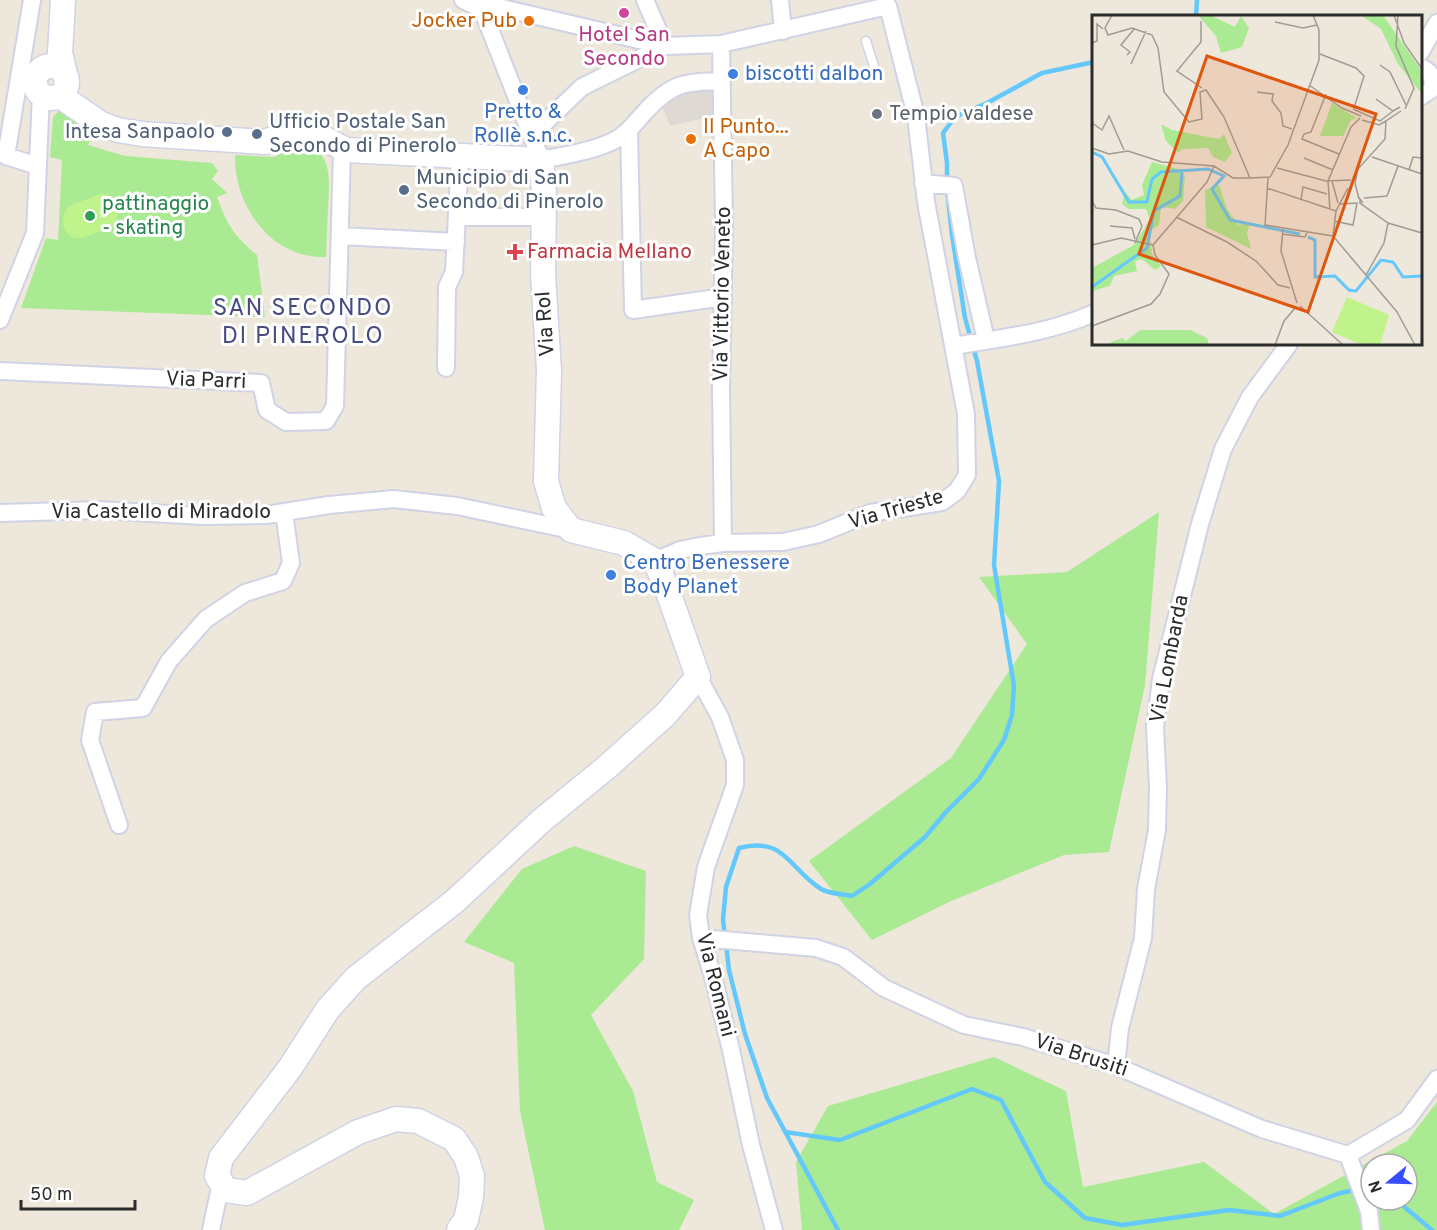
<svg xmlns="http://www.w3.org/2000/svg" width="1437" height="1230" viewBox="0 0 1437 1230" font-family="Overpass,sans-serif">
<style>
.green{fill:#aaea92;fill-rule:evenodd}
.pitch{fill:#c0f38c}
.plaza{fill:#dedad3}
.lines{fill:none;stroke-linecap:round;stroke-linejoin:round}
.stream{stroke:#63c8fb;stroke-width:4.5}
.lane-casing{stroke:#d0d3e5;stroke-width:11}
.street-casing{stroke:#d0d3e5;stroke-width:20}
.secondary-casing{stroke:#d0d3e5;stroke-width:27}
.lane{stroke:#fff;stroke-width:8}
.street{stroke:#fff;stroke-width:16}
.secondary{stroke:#fff;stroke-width:24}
.hotel-dot{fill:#d1479c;stroke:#fff;stroke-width:2}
.food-dot{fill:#e8710a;stroke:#fff;stroke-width:2}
.shop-dot{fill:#3f7fe0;stroke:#fff;stroke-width:2}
.worship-dot{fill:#6b7280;stroke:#fff;stroke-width:2}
.service-dot{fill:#5c6f8a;stroke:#fff;stroke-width:2}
.leisure-dot{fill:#2e9e5b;stroke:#fff;stroke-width:2}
.health-dot{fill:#e0444e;stroke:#fff;stroke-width:2}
.labels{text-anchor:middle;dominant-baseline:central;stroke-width:6;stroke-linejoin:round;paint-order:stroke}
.food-label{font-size:21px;fill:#c56008;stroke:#fff;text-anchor:end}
.hotel-label{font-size:21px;fill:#b23c85;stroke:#fff}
.shop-label{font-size:21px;fill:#366cbe;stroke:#fff;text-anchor:start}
.worship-label{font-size:21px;fill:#5b616d;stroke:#fff;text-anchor:start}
.service-label{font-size:21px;fill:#4e5e75;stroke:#fff;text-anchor:start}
.leisure-label{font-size:21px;fill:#27864d;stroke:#fff;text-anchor:start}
.health-label{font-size:21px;fill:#be3a42;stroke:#fff;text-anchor:start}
.street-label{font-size:21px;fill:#2b2b2b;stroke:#fff}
.quarter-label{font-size:24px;letter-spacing:1.5px;fill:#464c80;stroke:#fff}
.inset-river{fill:none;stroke:#63c8fb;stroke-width:3}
.inset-road{fill:none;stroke:#a09c95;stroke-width:1.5}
.view{fill:#df570e;fill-opacity:0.15;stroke:#df570e;stroke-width:3}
.inset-edge{fill:none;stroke:#2b2b2b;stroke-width:3}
</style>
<rect width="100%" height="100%" fill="#eee7db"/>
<path class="green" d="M59,111L67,112L76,123L93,133L88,145L125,156L212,163L218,171L212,179L227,193L217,197C228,226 233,235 257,255L265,317L21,308L46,238L58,240L62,160L50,157L53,117Z
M299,146C335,147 329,183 328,209C327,225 327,241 326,257C271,259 234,206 235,155L275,157L289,147Z
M1159,512L1145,685L1109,852L1064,855L949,902L872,940L809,861L951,758L1027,644L979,577L1067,572Z
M574,846L646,871L644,959L591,1015L633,1091L657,1182L694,1200L679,1230H545L520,1111L514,963L464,942L522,869Z
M994,1057L1066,1091L1083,1187L1204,1162L1274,1214L1407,1141L1437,1102V1230H802L796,1162L828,1106ZM1371,1164H1407V1200H1371Z"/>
<path class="pitch" d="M100,194C118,193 121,210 115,223C108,228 83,240 75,238C60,233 60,215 69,206Z"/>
<path class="plaza" d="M714,86V116L670,126L661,103L668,96Z"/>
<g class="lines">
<path class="stream" d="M1196,16L1197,0
M947,181V163L943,133L955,117L987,103L1042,73L1094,62
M725,936L723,920L726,887L739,848C785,836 788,868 821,889C829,894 843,894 852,896L870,884L925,837L946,812L979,779L1004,740L1012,715L1014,686L994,565L999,481L977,361L965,318L952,235L947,189
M726,944L729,970L745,1034L767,1098L838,1230
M785,1132L840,1140L972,1089L1001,1100L1045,1182L1085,1218L1122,1225L1229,1210L1280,1216L1340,1193L1356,1190
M1396,1200L1432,1230"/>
<defs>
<path id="lane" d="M866,41L874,66"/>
<path id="street" d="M32,0L6,156L38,166
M463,0L478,7L484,14L541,160C566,155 595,151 617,139C628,133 636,122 644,113C671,83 683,82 722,81
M645,0L665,46
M780,0L783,31
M485,4L665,46L721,44L888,6
M721,44L724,224L721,388L723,543
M1420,53L1437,23
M1420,67C1431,71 1434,78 1432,89L1420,97
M629,130L633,310L723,297
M531,136L582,87L665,46
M923,183L954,186L967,258L986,340
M457,217H543
M341,236L456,242
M0,320L35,233L41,94
M954,346C1000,338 1050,333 1094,313
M446,368L447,287L454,272L460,156
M0,371L261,383L267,410L286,422L326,421L335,406L342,150
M0,513L99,510L202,516L266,515L329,505L394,499L457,506L571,530
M655,561L680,550L700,546L723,543L783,542L819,534L870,513L942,502L957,491L967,475L966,414L926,202L916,116L888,6
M698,677L720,717L735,760V785L706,867L698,915L701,938L714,980L731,1050L751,1145L774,1230
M119,825L90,740L95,712L143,708L169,661L206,619L245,593L283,581L291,563L284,512
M701,938L816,948L843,957L884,988L964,1025L1023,1037L1116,1066L1262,1129L1348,1155L1407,1120L1437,1079
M1116,1066L1120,1028L1143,938L1146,889L1157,830L1158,788L1155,727L1161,679L1200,524L1223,449L1250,397L1289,344
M1348,1155L1369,1211L1371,1230
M211,1230L221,1183"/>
<path id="secondary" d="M63,0L60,53L66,78
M35 82a16 16 0 1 1 32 0a16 16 0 1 1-32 0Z
M60,96L101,124L118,130L142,134L265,142L295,130L316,134L346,150L541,160L544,192L543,275L549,370L546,481L554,508L571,530L624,543L655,561L666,586L698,677L665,715L607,767L541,821L455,901L356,978L328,1009L290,1068L221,1158L217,1176L226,1190L247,1193L358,1132L396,1119L418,1121L454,1139L466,1157L472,1176L471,1197L466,1220L459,1230"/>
</defs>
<use href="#lane" class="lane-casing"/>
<use href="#street" class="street-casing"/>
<use href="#secondary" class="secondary-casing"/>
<use href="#lane" class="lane"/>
<use href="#street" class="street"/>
<use href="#secondary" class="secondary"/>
</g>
<circle class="hotel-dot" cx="624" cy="13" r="6"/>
<g class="food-dot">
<circle cx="529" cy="21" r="6"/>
<circle cx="691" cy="139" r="6"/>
</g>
<g class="shop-dot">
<circle cx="733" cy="74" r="6"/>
<circle cx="523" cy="90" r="6"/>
<circle cx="611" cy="575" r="6"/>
</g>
<circle class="worship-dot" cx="877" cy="114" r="6"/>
<g class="service-dot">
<circle cx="227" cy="132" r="6"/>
<circle cx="257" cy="134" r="6"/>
<circle cx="404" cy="190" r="6"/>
</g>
<circle class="leisure-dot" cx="90" cy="216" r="6"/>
<path class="health-dot" d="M512 243h6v6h6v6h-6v6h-6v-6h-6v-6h6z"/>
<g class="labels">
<g class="food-label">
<text x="517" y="21">Jocker Pub</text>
<text x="703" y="127" text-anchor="start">Il Punto...<tspan x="703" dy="24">A Capo</tspan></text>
</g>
<g class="hotel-label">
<text x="624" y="35">Hotel San<tspan x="624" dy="24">Secondo</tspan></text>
</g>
<g class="shop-label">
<text x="745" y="74">biscotti dalbon</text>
<text x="523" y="112" text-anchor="middle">Pretto &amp;<tspan x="523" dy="24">Rollè s.n.c.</tspan></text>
<text x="623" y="563">Centro Benessere<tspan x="623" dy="24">Body Planet</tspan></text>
</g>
<g class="worship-label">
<text x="889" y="114">Tempio valdese</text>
</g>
<g class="service-label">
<text x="269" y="122">Ufficio Postale San<tspan x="269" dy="24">Secondo di Pinerolo</tspan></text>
<text x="215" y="132" text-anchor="end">Intesa Sanpaolo</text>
<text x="416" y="178">Municipio di San<tspan x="416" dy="24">Secondo di Pinerolo</tspan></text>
</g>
<g class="leisure-label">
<text x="102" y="204">pattinaggio<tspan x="102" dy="24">- skating</tspan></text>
</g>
<g class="health-label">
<text x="527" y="252">Farmacia Mellano</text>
</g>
<g class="street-label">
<text transform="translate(723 294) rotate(-89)">Via Vittorio Veneto</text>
<text transform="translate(546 324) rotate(-94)">Via Rol</text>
<text transform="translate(206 381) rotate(2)">Via Parri</text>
<text transform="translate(896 510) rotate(-16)">Via Trieste</text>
<text x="161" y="512">Via Castello di Miradolo</text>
<text transform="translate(1170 659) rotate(-79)">Via Lombarda</text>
<text transform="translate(715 985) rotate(76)">Via Romani</text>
<text transform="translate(1081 1056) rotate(18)">Via Brusiti</text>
</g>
<g class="quarter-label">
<text x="303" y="309">SAN SECONDO<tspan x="303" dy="28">DI PINEROLO</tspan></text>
</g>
</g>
<g transform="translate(1092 15)">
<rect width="330" height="330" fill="#eee7db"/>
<path d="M106,0H118L143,12L149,1L157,13L150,32L129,38L124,21ZM269,0H291L330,57V79L306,49L289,14ZM240,88L265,103L259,105L251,121H228ZM69,109L80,115L127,124L132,119L140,138L133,147L121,142L116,133L90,134L86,138L74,126ZM60,147L86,154L93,161L91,186L83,194L69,192L67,210L57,217L60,239L69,251L63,255L50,244L43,246L45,256L22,261L18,271L0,276V253L42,230L58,204L54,194H37L30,189L33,177L40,185L52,180L50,170ZM127,170L135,194L146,210L158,207L155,219L159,234L114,212L113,175ZM48,315H98L115,323L117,330H12L30,323L34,326Z" fill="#aaea92"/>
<path d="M255,282L297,300L288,330L265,328L240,317Z" fill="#c0f38c"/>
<path class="inset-river" d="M0,137L10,142L37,187H55L60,164L69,157L116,154L132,161L120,174L138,205L208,219M216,222L223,225V262L243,261L257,275L264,276L289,245L301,247L311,262L330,261M0,272L55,233L62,196L88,181L90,156"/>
<path class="inset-road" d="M20,0L13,13L16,20L40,13L60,20L66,33L72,77L97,107L110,104L108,77L114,75L132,102L158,163L178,162L196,130L227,45V15L221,0M302,0L312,28L330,54M306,0L304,31L322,73L313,94M109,6V27L85,56L110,73M183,7L211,13L225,10M0,28L5,26V9L11,14M228,39L264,53L272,61L262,93M35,40L38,37L29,30L43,13M39,49L54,16M288,50L298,57L314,90M217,70L250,93L269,101M165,77L181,79L180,86L189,98L191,111L200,114M234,79L219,117L212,119L210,124L247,139M284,84L301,96L308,92M261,94L288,106L301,96M270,105L287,110L294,106M0,108L10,115L17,101L32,135M0,133L17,139L36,136L70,147L122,151L141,163H158M280,142L330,159M212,143L241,155M185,153L234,166L259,165M317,155L321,142L330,143M176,163L173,210L241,221M240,166L246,188M175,173L244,196M272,183L295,181L306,151M267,184L263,168L266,154L293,124L294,106L309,96M209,185L211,172L235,179M0,186L4,193L24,195L47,204L50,211L43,228M271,188L268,184V188L296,208L330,218M247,189L266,188M238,195L236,166L259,112L268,103M84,202L135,227L164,246L186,270L198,273M242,206L261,210L265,188M18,211L40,213L43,224M191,214L189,236L205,288M190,219L213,222L215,218M241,221L305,297L323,330M241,221L244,196L256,173M0,230L29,223L61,230M274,260L292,228L296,208M208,291L251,330M0,311L59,289L68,279L77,259L63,240L61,230L115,167L122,151M183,330L192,306L204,292"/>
<path class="view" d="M115,41L284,99L216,297L47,239Z"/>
<rect width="330" height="330" class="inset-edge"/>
</g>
<g transform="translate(1389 1182) rotate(251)"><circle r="28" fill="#ffffff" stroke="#aaaaaa" stroke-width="1.5"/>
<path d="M0-4.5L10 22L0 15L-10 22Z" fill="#374eff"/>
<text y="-9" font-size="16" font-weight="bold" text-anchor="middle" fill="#2b2b2b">N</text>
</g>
<path d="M21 1200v9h114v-9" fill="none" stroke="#2b2b2b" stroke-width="3"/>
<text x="30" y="1200" font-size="18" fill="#2b2b2b" stroke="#ffffff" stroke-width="4.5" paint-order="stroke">50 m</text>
</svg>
